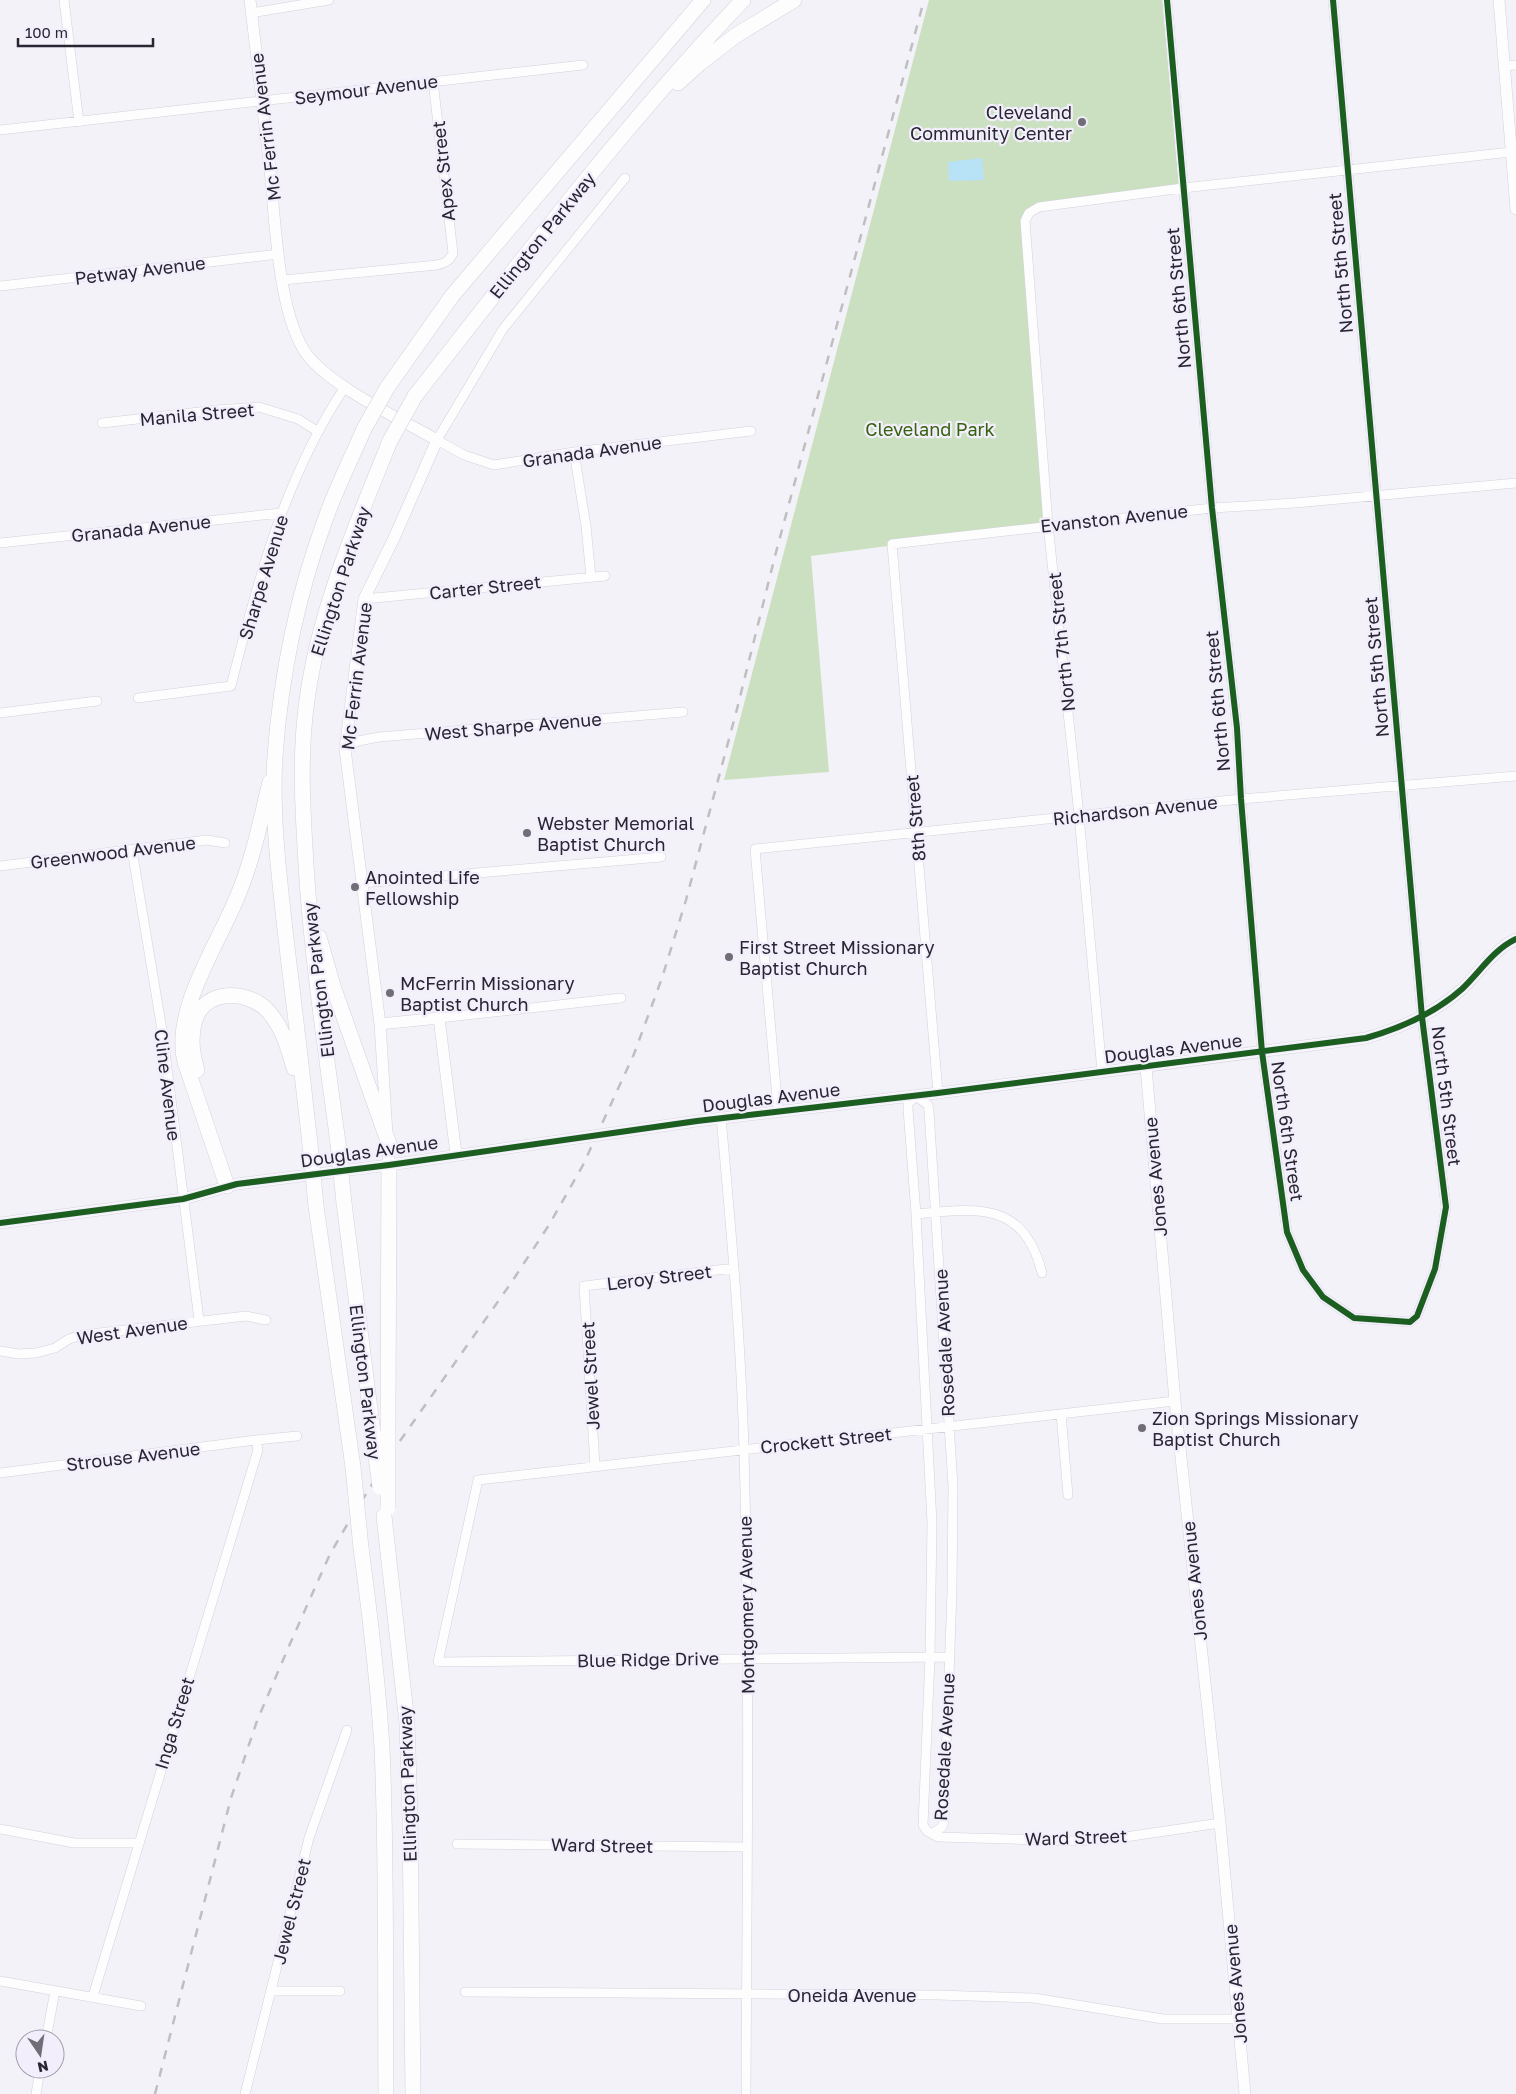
<svg xmlns="http://www.w3.org/2000/svg" width="1516" height="2094" viewBox="0 0 1516 2094" font-family="'Golos Text',sans-serif">
<style>
.green{fill:#cbe0c0}
.water{fill:#b8e2f6}
.lines{fill:none;stroke-linecap:round;stroke-linejoin:round}
.street-casing{stroke:#d4d0db;stroke-width:10}
.secondary-casing{stroke:#d4d0db;stroke-width:12}
.highway-casing{stroke:#d4d0db;stroke-width:16}
.street{stroke:#fdfdfe;stroke-width:9}
.secondary{stroke:#fdfdfe;stroke-width:11}
.highway{stroke:#fdfdfe;stroke-width:15}
.rail{stroke:#bfbec1;stroke-width:2.5;stroke-dasharray:9 9;stroke-linecap:butt}
.highway-bridge-casing{stroke:#d4d0db;stroke-width:16;stroke-linecap:butt}
.highway-bridge{stroke:#fdfdfe;stroke-width:15}
.cycleway-casing{stroke:#f2eefc;stroke-width:9}
.cycleway{stroke:#1b5e20;stroke-width:6}
.poi-dot{fill:#706d77;stroke:#f2eefc;stroke-width:2}
.labels{text-anchor:middle;dominant-baseline:central;stroke-width:4.5;stroke-linejoin:round;paint-order:stroke}
.street-label{font-size:18px;fill:#292532;stroke:#f2eefc}
.poi-label{font-size:18px;fill:#292532;stroke:#f2eefc;text-anchor:start}
.park-label{font-size:18px;fill:#37620d;stroke:#f2eefc}
</style>
<rect width="100%" height="100%" fill="#f3f2f8"/>
<path class="green" d="M929,0H1167L1183,188L1039,207L1029,219L1048,525L811,556L829,772L724,780Z"/>
<path class="water" d="M982,158L984,180L949,181L948,162Z"/>
<g class="lines">
<defs>
<path id="street" d="M64,0L79,122
M1167,0L1212,508L1237,728L1241,799L1262,1052L1287,1232L1303,1270L1323,1297L1354,1318L1410,1322L1417,1316L1435,1269L1446,1207L1422,1017L1333,0
M251,13L329,0
M1505,66L1516,65
M0,130L583,65
M625,178L503,329L437,440L464,455L494,465L574,452L751,431
M283,280L437,265C446,263 449,261 453,253L433,81
M0,286L279,254
M102,423L217,410L259,407L298,419L317,431
M574,452L586,526L591,577
M0,543L281,513
M364,599L605,576
M138,698L231,686C257,583 285,476 345,387
M0,713L97,701
M345,749L358,741L379,737L683,712
M132,850L163,1036L199,1320
M0,866L207,840L225,843
M362,883L661,857
M439,1018L621,998
M1102,1072L1079,815L1048,525L1025,221L1029,213L1039,207L1183,188L1511,152
M938,1093L892,544L1212,508L1295,503L1516,483
M778,1110L755,849L1241,799L1516,776
M721,1117C731,1228 741,1339 744,1451C750,1665 747,1880 746,2094
M916,1214C978,1208 1024,1201 1042,1273
M0,1351L19,1354L36,1353L55,1348L69,1339L82,1335L246,1316L266,1320
M1061,1414L1068,1495
M256,1440L297,1436
M595,1466L584,1286L734,1268
M0,1473L256,1440L258,1450L93,1996
M948,1657L438,1662L478,1480L1175,1401
M0,1829L74,1843H138
M932,1834L942,1827L944,1821L952,1590L953,1486L929,1111L928,1105L916,1096L908,1103V1109L916,1214L932,1523L930,1657L923,1825L927,1831L938,1837L1077,1841L1125,1837L1220,1823
M457,1844L747,1847
M0,1981L141,2006
M271,1991H340
M465,1992L937,1995L1034,1998L1163,2019H1238
M46,2039L55,1991
M36,2094L40,2069
M245,2094L309,1838L347,1730"/>
<path id="secondary" d="M250,0C257,56 263,113 270,169C275,218 278,318 308,356C334,388 400,419 437,440L395,536L364,599L345,749L380,1024L389,1165
M1499,0L1516,209
M380,1024L439,1018L456,1154
M1146,1067L1175,1401L1220,1823L1245,2094
M0,1223L183,1199L237,1184L389,1165L697,1121L938,1093L1366,1038C1401,1028 1434,1014 1462,989C1480,972 1493,950 1516,939"/>
<path id="highway" d="M678,83L699,64L735,36L794,0
M387,388L452,296L703,0
M415,396C521,261 625,124 743,0
M319,937L333,986L389,1144
M197,1070C192,1054 190,1036 195,1020C205,989 246,990 266,1009C282,1025 288,1047 294,1068
M338,1143C325,1045 310,946 305,847C302,798 300,749 307,700C319,610 356,525 390,441
M310,1144C303,1082 296,1019 288,956C281,892 271,820 275,756C281,675 297,596 325,520C336,489 351,459 364,429
M227,1186L185,1062C172,1010 219,943 238,895C253,859 261,819 270,782
M344,1203L373,1433
M316,1206L353,1467
M388,1417L389,1165
M384,1516L407,1723L410,1817L413,2094
M361,1548C370,1615 378,1681 382,1748C387,1863 385,1979 386,2094"/>
</defs>
<use href="#street" class="street-casing"/>
<use href="#secondary" class="secondary-casing"/>
<use href="#highway" class="highway-casing"/>
<use href="#street" class="street"/>
<use href="#secondary" class="secondary"/>
<use href="#highway" class="highway"/>
<path class="rail" d="M155,2094L231,1798L257,1721L289,1646L330,1554L351,1518L395,1448L511,1283L549,1225L583,1165L634,1054L662,978L686,900L737,709L775,556L924,0"/>
<defs>
<path id="highway-bridge" d="M364,429L387,388
M390,441L415,396
M338,1143L344,1203
M310,1144L316,1206
M388,1417V1508
M373,1433L380,1487
M353,1467L361,1548"/>
</defs>
<use href="#highway-bridge" class="highway-bridge-casing"/>
<use href="#highway-bridge" class="highway-bridge"/>
<defs>
<path id="cycleway" d="M1167,0L1212,508L1237,728L1241,799L1262,1052L1287,1232L1303,1270L1323,1297L1354,1318L1410,1322L1417,1316L1435,1269L1446,1207L1422,1017L1333,0
M0,1223L183,1199L237,1184L389,1165L697,1121L938,1093L1366,1038C1401,1028 1434,1014 1462,989C1480,972 1493,950 1516,939"/>
</defs>
<use href="#cycleway" class="cycleway-casing"/>
<use href="#cycleway" class="cycleway"/>
</g>
<g class="poi-dot">
<circle cx="1082" cy="122" r="5"/>
<circle cx="527" cy="833" r="5"/>
<circle cx="355" cy="887" r="5"/>
<circle cx="729" cy="957" r="5"/>
<circle cx="390" cy="993" r="5"/>
<circle cx="1142" cy="1428" r="5"/>
</g>
<g class="labels">
<g class="street-label">
<text transform="translate(366 89) rotate(-7)">Seymour Avenue</text>
<text transform="translate(265 127) rotate(-97)">Mc Ferrin Avenue</text>
<text transform="translate(443 171) rotate(-96)">Apex Street</text>
<text transform="translate(542 235) rotate(-51)">Ellington Parkway</text>
<text transform="translate(1340 263) rotate(-95)">North 5th Street</text>
<text transform="translate(140 270) rotate(-7)">Petway Avenue</text>
<text transform="translate(1178 298) rotate(-95)">North 6th Street</text>
<text transform="translate(197 414) rotate(-5)">Manila Street</text>
<text transform="translate(592 451) rotate(-8)">Granada Avenue</text>
<text transform="translate(1114 518) rotate(-6)">Evanston Avenue</text>
<text transform="translate(141 528) rotate(-6)">Granada Avenue</text>
<text transform="translate(263 577) rotate(-73)">Sharpe Avenue</text>
<text transform="translate(340 581) rotate(-72)">Ellington Parkway</text>
<text transform="translate(485 587) rotate(-6)">Carter Street</text>
<text transform="translate(1061 642) rotate(-96)">North 7th Street</text>
<text transform="translate(1376 667) rotate(-95)">North 5th Street</text>
<text transform="translate(356 676) rotate(-83)">Mc Ferrin Avenue</text>
<text transform="translate(1217 701) rotate(-95)">North 6th Street</text>
<text transform="translate(513 726) rotate(-5)">West Sharpe Avenue</text>
<text transform="translate(1135 810) rotate(-6)">Richardson Avenue</text>
<text transform="translate(915 818) rotate(-95)">8th Street</text>
<text transform="translate(113 852) rotate(-7)">Greenwood Avenue</text>
<text transform="translate(318 980) rotate(-97)">Ellington Parkway</text>
<text transform="translate(1173 1048) rotate(-7)">Douglas Avenue</text>
<text transform="translate(168 1085) rotate(83)">Cline Avenue</text>
<text transform="translate(1447 1096) rotate(83)">North 5th Street</text>
<text transform="translate(771 1097) rotate(-7)">Douglas Avenue</text>
<text transform="translate(1288 1131) rotate(82)">North 6th Street</text>
<text transform="translate(369 1151) rotate(-8)">Douglas Avenue</text>
<text transform="translate(1155 1177) rotate(-95)">Jones Avenue</text>
<text transform="translate(659 1277) rotate(-7)">Leroy Street</text>
<text transform="translate(132 1330) rotate(-8)">West Avenue</text>
<text transform="translate(944 1343) rotate(-93)">Rosedale Avenue</text>
<text transform="translate(590 1376) rotate(-93)">Jewel Street</text>
<text transform="translate(366 1382) rotate(83)">Ellington Parkway</text>
<text transform="translate(826 1440) rotate(-6)">Crockett Street</text>
<text transform="translate(133 1456) rotate(-7)">Strouse Avenue</text>
<text transform="translate(1194 1581) rotate(-96)">Jones Avenue</text>
<text transform="translate(746 1605) rotate(-91)">Montgomery Avenue</text>
<text transform="translate(648 1659) rotate(-1)">Blue Ridge Drive</text>
<text transform="translate(174 1723) rotate(-73)">Inga Street</text>
<text transform="translate(944 1747) rotate(-87)">Rosedale Avenue</text>
<text transform="translate(407 1784) rotate(-92)">Ellington Parkway</text>
<text transform="translate(1076 1837) rotate(-2)">Ward Street</text>
<text transform="translate(602 1845) rotate(1)">Ward Street</text>
<text transform="translate(291 1911) rotate(-76)">Jewel Street</text>
<text transform="translate(1235 1984) rotate(-95)">Jones Avenue</text>
<text x="852" y="1995">Oneida Avenue</text>
</g>
<g class="poi-label">
<text x="1072" y="112" text-anchor="end">Cleveland<tspan x="1072" dy="21">Community Center</tspan></text>
<text x="537" y="823">Webster Memorial<tspan x="537" dy="21">Baptist Church</tspan></text>
<text x="365" y="877">Anointed Life<tspan x="365" dy="21">Fellowship</tspan></text>
<text x="739" y="947">First Street Missionary<tspan x="739" dy="21">Baptist Church</tspan></text>
<text x="400" y="983">McFerrin Missionary<tspan x="400" dy="21">Baptist Church</tspan></text>
<text x="1152" y="1418">Zion Springs Missionary<tspan x="1152" dy="21">Baptist Church</tspan></text>
</g>
<g class="park-label">
<text x="930" y="429">Cleveland Park</text>
</g>
</g>
<g transform="translate(40 2054) rotate(167)"><circle r="24" fill="#f2eefc" stroke="#a29eab"/>
<path d="M0-4L9 19L0 12L-9 19Z" fill="#706d77"/>
<text y="-8" font-size="14" font-weight="bold" text-anchor="middle" fill="#292532">N</text>
</g>
<path d="M18 38v8h135v-8" fill="none" stroke="#292532" stroke-width="2.5"/>
<text x="25" y="38" font-size="15" fill="#292532" stroke="#f2eefc" stroke-width="4" paint-order="stroke">100 m</text>
</svg>
